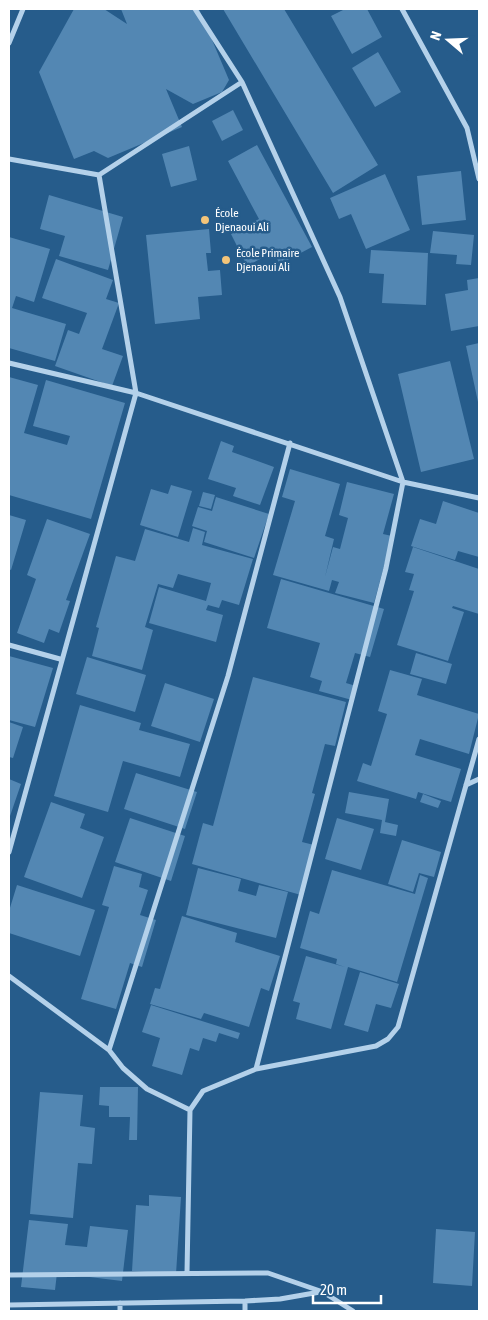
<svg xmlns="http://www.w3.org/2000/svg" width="488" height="1320" viewBox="0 0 488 1320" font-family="'Asap Condensed',sans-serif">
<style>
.building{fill:#5387b3}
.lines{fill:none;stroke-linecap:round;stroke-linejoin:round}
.minor{stroke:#b4d1ea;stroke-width:5}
.poi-dot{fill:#f3c479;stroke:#265c8b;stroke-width:2}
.labels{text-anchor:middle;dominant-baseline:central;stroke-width:5;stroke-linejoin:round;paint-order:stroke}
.poi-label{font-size:12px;fill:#fff;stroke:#265c8b;text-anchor:start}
</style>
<rect width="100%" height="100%" fill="#265c8b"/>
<path class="building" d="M74,9H104L127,24L121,9H199L229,80L222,92L193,104L166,89L182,127L108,158L94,151L74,159L39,72Z
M223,9H284L378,165L333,193Z
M345,9H367L382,37L352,54L331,16Z
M378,52L401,92L375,107L352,68Z
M233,110L243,130L222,141L212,121Z
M257,145L312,247L280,264L273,252L247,266L231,234L259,219L228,161Z
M189,146L197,180L171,187L162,154Z
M461,171L466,220L422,225L417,176Z
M385,174L410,230L366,249L351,214L339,219L330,198Z
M49,195L123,217L108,270L59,256L65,236L40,229Z
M209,229L211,253H206L208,271L220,270L222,295L198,297L200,319L155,324L146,235Z
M433,231L474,235L471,265L456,264L457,255L430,253Z
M9,237L50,249L34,302L16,296L12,308L66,324L55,361L9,348Z
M371,250L428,253L426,305L382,303L384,274L369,273Z
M56,259L113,280L106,299L119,303L102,349L123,356L112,386L55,366L68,330L79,334L87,313L42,298Z
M479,278V326L451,331L445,294L468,290L467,280Z
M479,343V402H478L466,346Z
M450,361L474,459L421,472L398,374Z
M9,377L38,385L24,433L67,445L70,436L33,426L46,380L125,403L91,519L9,495Z
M221,441L234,446L232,452L274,467L260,505L233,496L236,488L208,479Z
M290,469L340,484L325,536L334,539L325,577L333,547L340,549L348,518L339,515L347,482L394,494L383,534L392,536L374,603L335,593L339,582L332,580L329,591L273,575L295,501L282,497Z
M171,485L192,491L178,537L140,525L151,489L168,494Z
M203,492L215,495L211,509L199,506Z
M216,497L269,514L254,558L204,542L207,531L192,526L198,507L212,511Z
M443,501L479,513V557L458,551L455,560L411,546L420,519L436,524Z
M9,515L26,520L11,570L9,569Z
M47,519L90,534L66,600L70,601L59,633L49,629L44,643L17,633L36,579L27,575Z
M193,528L205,532L202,545L253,559L239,605L222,600L219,608L208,605L206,610L223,615L216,642L149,623L159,587L206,601L211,583L178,574L173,588L158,584L145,627L153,630L142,670L92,656L99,628L96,627L116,556L135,561L145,529L189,542Z
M413,547L479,569V614L453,606L452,608L464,612L448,661L397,645L414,591L409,590L414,574L405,572Z
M281,579L384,609L370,657L355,653L346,683L356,686L352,700L319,691L322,681L310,677L320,643L267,628Z
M416,653L452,664L446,684L410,674Z
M9,656L53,668L35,727L9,720Z
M87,657L146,675L135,712L76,694Z
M390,670L422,679L417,695L479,714L469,754L420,739L415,755L461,769L451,802L418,792L416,799L357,781L363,763L371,766L387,714L378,711Z
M253,677L346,702L335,746L325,744L312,793L315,794L302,842L314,845L301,895L192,864L203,823L213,826Z
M165,683L214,699L200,742L151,726Z
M80,705L141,723L139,730L190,744L180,777L123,761L108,812L54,796Z
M9,722L23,727L13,758L9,757Z
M136,773L197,792L185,829L124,809Z
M9,779L21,784L9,819Z
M349,792L389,799L385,822L398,825L396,836L380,833L382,820L345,813Z
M423,794L441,801L438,808L420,802Z
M51,802L85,814L80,828L104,837L82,898L24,877Z
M130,818L185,836L171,881L115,862Z
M337,818L374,829L361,870L325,859Z
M402,840L441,852L434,877L419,873L413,892L388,884Z
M114,866L142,874L139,887L148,890L140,915L156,920L142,967L130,963L116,1009L81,999L109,907L102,905Z
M198,868L241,879L238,891L256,896L259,885L288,892L276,938L186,915Z
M332,870L415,894L420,875L428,878L397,982L348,967L331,1029L296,1019L300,1003L293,1001L306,956L345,967L336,964L337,959L300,948L310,911L319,914Z
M17,885L95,910L80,956L9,933V911Z
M182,916L237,933L235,942L280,956L269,991L261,988L249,1027L204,1013L201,1019L150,1004L155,988L160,989Z
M360,972L399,984L391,1008L376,1004L368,1032L344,1025Z
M151,1005L240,1033L238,1039L219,1033L216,1042L203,1038L199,1051L190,1048L182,1075L152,1066L160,1038L142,1032Z
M100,1087H138L137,1140H129L130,1117H109V1106L99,1105Z
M40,1092L83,1095L80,1126L95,1128L92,1164L78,1163L73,1218L30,1214Z
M149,1195L181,1197L176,1274L132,1271L136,1205L149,1206Z
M29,1220L68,1224L65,1245L87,1247L90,1226L128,1230L122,1281L57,1273L55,1290L21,1287Z
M436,1229L475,1232L472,1286L433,1283Z"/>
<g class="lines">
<path class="minor" d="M195,9L242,82L340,297L403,482L386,568L256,1069
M402,9L467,128L479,179
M9,43L23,9
M9,159L99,175L136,393L9,852
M99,175L242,82
M9,363L136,393L403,482L479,498
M9,645L60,659
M466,785L479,779
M9,976L109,1050L123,1068L147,1089L190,1110L187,1273
M109,1050L228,676L290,443
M190,1110L203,1091L256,1069L376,1046L388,1039L398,1027L479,739
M9,1275L268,1273L323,1292L353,1311
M120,1303V1311
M9,1305L245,1301L280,1299L320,1292
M245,1311V1301"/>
</g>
<g class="poi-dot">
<circle cx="205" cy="220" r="5"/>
<circle cx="226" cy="260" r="5"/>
</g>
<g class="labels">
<g class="poi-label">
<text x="215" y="213">École<tspan x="215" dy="14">Djenaoui Ali</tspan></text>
<text x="236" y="253">École Primaire<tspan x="236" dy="14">Djenaoui Ali</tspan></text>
</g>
</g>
<rect width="488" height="1320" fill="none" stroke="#ffffff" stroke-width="20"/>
<g transform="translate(448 40) rotate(289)" stroke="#265c8b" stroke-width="4" paint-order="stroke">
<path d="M0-4L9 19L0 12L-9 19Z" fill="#ffffff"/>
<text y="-8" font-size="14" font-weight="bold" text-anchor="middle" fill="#ffffff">N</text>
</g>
<path d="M313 1295v8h68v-8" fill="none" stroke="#ffffff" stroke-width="2.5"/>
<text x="320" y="1295" font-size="15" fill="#ffffff" stroke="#265c8b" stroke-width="4" paint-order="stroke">20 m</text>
</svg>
